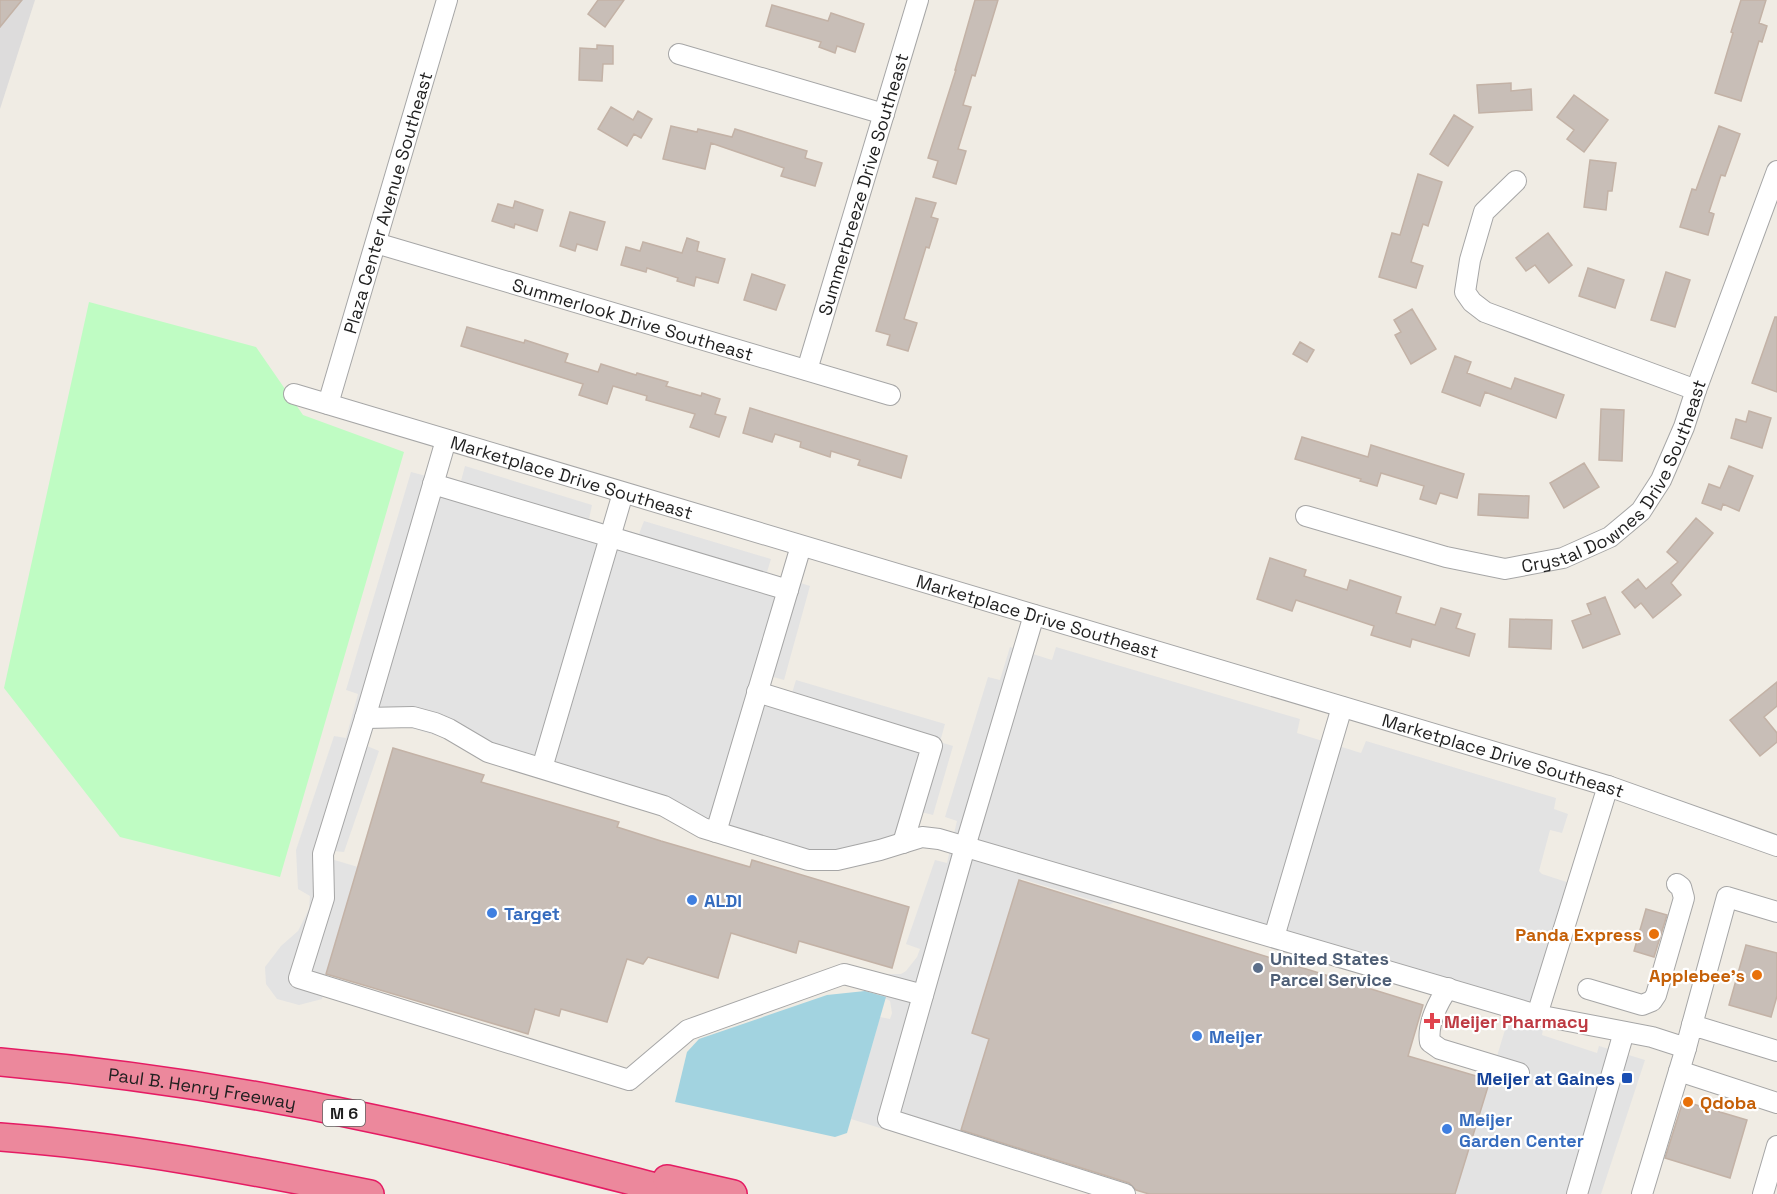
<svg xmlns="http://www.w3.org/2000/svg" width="1777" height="1194" viewBox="0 0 1777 1194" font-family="'Space Grotesk',sans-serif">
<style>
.residential{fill:#dddcdc}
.park{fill:#bffcc3}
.parking{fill:#e3e3e3}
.water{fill:#a2d3e0}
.building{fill:#c8beb7;stroke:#c3b2a6;stroke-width:1.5}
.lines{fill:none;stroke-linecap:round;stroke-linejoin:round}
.minor-casing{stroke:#a6a6a6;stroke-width:22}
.highway-casing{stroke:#e51b63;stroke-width:30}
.minor{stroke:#fff;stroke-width:20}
.highway{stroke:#ec889c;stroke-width:27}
.shop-dot{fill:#3f7fe0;stroke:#fff;stroke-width:2}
.food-dot{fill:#e8710a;stroke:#fff;stroke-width:2}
.service-dot{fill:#5c6f8a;stroke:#fff;stroke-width:2}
.health-dot{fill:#e0444e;stroke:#fff;stroke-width:2}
.transit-dot{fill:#1a4fb4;stroke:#fff;stroke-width:2}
.labels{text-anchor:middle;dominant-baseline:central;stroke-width:4.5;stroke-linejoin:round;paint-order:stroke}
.shield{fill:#fff;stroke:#626262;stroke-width:1.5}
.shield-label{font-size:16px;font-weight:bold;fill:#1f1f1f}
.street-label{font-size:18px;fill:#1f1f1f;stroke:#fff}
.shop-label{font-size:18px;font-weight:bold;fill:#366cbe;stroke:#fff;text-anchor:start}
.food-label{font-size:18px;font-weight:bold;fill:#c56008;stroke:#fff;text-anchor:end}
.service-label{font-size:18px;font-weight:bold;fill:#4e5e75;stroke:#fff;text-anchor:start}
.health-label{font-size:18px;font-weight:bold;fill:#be3a42;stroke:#fff;text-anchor:start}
.transit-label{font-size:18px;font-weight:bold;fill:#164399;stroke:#fff;text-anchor:end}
</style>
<rect width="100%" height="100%" fill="#f0ece4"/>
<path class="residential" d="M0,0H35L0,109Z"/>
<path class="park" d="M89,302L256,347L303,415L404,452L280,877L120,837L4,688Z"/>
<path class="parking" d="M465,466L592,505L589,519L639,534L644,521L771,559L767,572L810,586L784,680L770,676L767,686L792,693L796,680L945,724L940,742L953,746L933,815L921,812L912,840L796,863L687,830L668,816L445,738L408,727L373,729L367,746L379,751L344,852L333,851L331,859L358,867L326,974L322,999L299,1005L277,999L266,984L265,967L281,946L298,931L309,909L310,896L298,889L296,850L334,736L346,738L358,694L346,690L411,472L426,476L428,470L461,481Z
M1010,647L1052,660L1056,647L1300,719L1297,733L1361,753L1366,741L1556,798L1554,809L1568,814L1562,833L1550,830L1539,871L1542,874L1585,888L1545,1017L1542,1035L1597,1053L1599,1046L1645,1060L1601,1194H1455L1508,1020L1502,1012L1125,898L1108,905L1022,879L1019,880L972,1033L989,1039L954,1151L851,1119L880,1017L890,1019L892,1013L890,1001L881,996L889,974H901L906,971L917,957L920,949L906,944L935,860L947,863L957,821L945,817L988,677L1000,680Z"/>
<path class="water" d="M865,991L886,997L847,1133L835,1137L675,1102L687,1052L699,1039L827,995Z"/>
<path class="building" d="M0,0H22L0,27Z
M598,0H624L605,27L588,14Z
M975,0H998L975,76L972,75L963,105L971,107L958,149L966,151L956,184L933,177L938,161L928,158L956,70H955Z
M1741,0H1766L1759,23L1767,26L1762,42L1759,41L1741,101L1715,93L1733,33L1731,32Z
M772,5L828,21L831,13L864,24L855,52L837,46L835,53L819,47L821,42L766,26Z
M597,45L613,46V64H603L602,81L579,80L580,48L597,49Z
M1511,83V91L1531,89L1532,110L1479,113L1477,85Z
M1574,95L1608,120L1584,152L1567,139L1574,130L1557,117Z
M611,107L633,120L638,111L652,119L641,138L634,134L627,146L598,129Z
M1454,115L1473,127L1448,166L1430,154Z
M671,126L697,132L698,129L732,137L735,129L807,151L805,158L822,163L815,186L781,176L784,168L711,143L705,169L663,159Z
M1719,126L1740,134L1725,176L1721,175L1709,212L1714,214L1708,235L1680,227L1692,189L1696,190Z
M1590,160L1616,163L1612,191H1608L1606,210L1584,207Z
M1418,174L1442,182L1428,226L1423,224L1411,262L1423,266L1416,288L1379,277L1392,233L1400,235Z
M916,198L936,203L931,217L938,219L929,248L926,247L904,319L917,323L908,351L887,345L890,335L876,331Z
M515,201L543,210L537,231L515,224L514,228L492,221L498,204L513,208Z
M570,212L605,222L597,250L577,244L575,251L560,246Z
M1548,233L1572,265L1549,283L1535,265L1526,271L1516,258Z
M687,238L699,242L697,251L725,259L718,283L696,277L694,286L677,281L678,278L647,268L646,272L621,265L626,247L640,251L643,242L682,253Z
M1588,268L1624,280L1615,308L1579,296Z
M1666,272L1690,280L1675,327L1651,320Z
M752,274L785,285L776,310L744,300Z
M1412,309L1436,349L1411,364L1395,335L1401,332L1394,320Z
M1775,317H1777V392L1752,383Z
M467,327L524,343L525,340L568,354L565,362L598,372L601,364L636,375L637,373L668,382L666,386L701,396L702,393L720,399L715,414L726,417L719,437L690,427L695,414L646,400L647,396L613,386L607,404L579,395L583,384L461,346Z
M1300,342L1314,350L1307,362L1293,354Z
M1455,356L1471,362L1467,373L1511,389L1515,378L1564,395L1556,418L1485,392L1480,406L1442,392Z
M750,408L907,456L901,478L858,465L860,460L831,451L830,457L800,447L801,442L775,434L772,442L743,433Z
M1601,409L1624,410L1622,461L1599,460Z
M1749,411L1771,418L1762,448L1731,438L1736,419L1746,422Z
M1302,437L1368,457L1371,445L1464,474L1457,498L1440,493L1436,504L1420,499L1424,486L1381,473L1377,486L1360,481L1361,479L1295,459Z
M1584,463L1599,487L1564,508L1550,483Z
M1729,466L1753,476L1739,511L1723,504L1721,510L1702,503L1709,484L1720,488Z
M1479,494L1529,496L1528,518L1478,515Z
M1696,518L1713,533L1671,583L1681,595L1653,618L1641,603L1635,608L1622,592L1638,579L1646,589L1678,562L1667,552Z
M1270,558L1306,570L1304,576L1347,590L1350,580L1401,597L1396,613L1435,625L1441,608L1461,614L1456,628L1475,634L1469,656L1412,639L1410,647L1371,635L1374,626L1296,600L1292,611L1257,599Z
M1605,597L1620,634L1583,648L1572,621L1591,614L1587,604Z
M1510,619L1552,620L1551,649L1509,647Z
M1777,682V706L1764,717L1777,733V742L1760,756L1730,720Z
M393,748L484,775L481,782L619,822L617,827L661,841L750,867L752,860L909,907L892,968L799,941L796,953L731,933L718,978L648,957L643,964L627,959L607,1022L561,1009L559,1016L535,1009L528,1034L326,974Z
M1019,880L1423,1005L1408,1056L1490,1080L1455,1194H1149L1136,1190L1129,1183L961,1130L989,1039L972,1033Z
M1646,909L1667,915L1654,957L1634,951Z
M1746,945L1777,953V996L1771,1017L1729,1005Z
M1683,1101L1747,1120L1730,1178L1665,1158Z"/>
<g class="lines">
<defs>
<g id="minor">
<path d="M679,54L884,114"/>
<path d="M1516,181L1484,212L1470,260L1465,292L1472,302L1485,312L1696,390"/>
<path id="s1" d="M376,243L890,395"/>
<path id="s2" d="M807,370L918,0"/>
<path id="s3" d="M294,394L1608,786L1777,846"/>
<path id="s4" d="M328,404L447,0"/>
<path d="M446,440L365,718L413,717L435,723L449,729L488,752L664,806L703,828L808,860H837L880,850L922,837L939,839L1537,1015L1652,1037L1686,1048L1692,1025L1777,1051"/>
<path d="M433,484L788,590"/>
<path id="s5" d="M1306,516L1446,557L1505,569L1563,558L1610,537L1641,511L1661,480L1684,427L1696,390L1777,171"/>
<path d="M1034,615L965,847L888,1119L1125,1194"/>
<path d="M757,692L932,746L903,843"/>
<path d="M365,718L323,854L324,898L299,978L629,1080L688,1030L844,974L923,995"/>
<path d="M542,768L623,493"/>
<path d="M716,832L801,546"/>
<path d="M1274,937L1342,707"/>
<path d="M1448,988C1438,1002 1427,1024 1430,1042L1440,1049L1519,1073"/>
<path d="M1588,989L1642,1005L1652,1001L1656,995L1684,898L1681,887L1677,884"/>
<path d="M1537,1015L1608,786"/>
<path d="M1692,1025L1727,897L1777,912"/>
<path d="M1679,1071L1777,1103"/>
<path d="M1577,1194L1624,1032"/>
<path d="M1642,1194L1686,1048"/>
<path d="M1763,1194L1777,1146"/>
</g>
<g id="highway">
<path id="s6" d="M0,1062C122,1073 245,1091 365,1117C471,1139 577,1167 683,1194"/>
<path d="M0,1137C125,1146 248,1170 370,1194"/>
<path d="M667,1179L733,1194"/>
</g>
</defs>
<use href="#minor" class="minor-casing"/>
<use href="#highway" class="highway-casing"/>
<use href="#minor" class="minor"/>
<use href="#highway" class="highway"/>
</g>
<g class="shop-dot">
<circle cx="692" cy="900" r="6"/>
<circle cx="492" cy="913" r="6"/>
<circle cx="1197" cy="1036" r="6"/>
<circle cx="1447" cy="1129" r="6"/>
</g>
<g class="food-dot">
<circle cx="1654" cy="934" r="6"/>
<circle cx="1757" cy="975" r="6"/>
<circle cx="1688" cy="1102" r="6"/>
</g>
<circle class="service-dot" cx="1258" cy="968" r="6"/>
<path class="health-dot" d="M1429 1012h6v6h6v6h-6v6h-6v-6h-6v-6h6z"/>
<rect class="transit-dot" x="1621" y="1072" width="12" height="12" rx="3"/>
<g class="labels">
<rect class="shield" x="323" y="1100" width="42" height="26" rx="4.5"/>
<g class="shield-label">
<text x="344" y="1113">M 6</text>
</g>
<g class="street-label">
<text stroke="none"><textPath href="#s2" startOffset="194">Summerbreeze Drive Southeast</textPath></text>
<text stroke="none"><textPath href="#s4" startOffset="210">Plaza Center Avenue Southeast</textPath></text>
<text stroke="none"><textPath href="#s1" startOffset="268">Summerlook Drive Southeast</textPath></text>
<text stroke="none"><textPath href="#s5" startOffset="362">Crystal Downes Drive Southeast</textPath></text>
<text stroke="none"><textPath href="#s3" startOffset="290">Marketplace Drive Southeast</textPath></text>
<text stroke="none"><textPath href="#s3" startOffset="776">Marketplace Drive Southeast</textPath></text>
<text stroke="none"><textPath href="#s3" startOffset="1262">Marketplace Drive Southeast</textPath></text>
<text stroke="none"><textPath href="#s6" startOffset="204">Paul B. Henry Freeway</textPath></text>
</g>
<g class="shop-label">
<text x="704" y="900">ALDI</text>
<text x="504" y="913">Target</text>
<text x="1209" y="1036">Meijer</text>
<text x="1459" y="1119">Meijer<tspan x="1459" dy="21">Garden Center</tspan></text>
</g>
<g class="food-label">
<text x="1642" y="934">Panda Express</text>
<text x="1745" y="975">Applebee's</text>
<text x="1700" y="1102" text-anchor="start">Qdoba</text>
</g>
<g class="service-label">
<text x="1270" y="958">United States<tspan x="1270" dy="21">Parcel Service</tspan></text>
</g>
<g class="health-label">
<text x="1444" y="1021">Meijer Pharmacy</text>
</g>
<g class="transit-label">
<text x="1615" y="1078">Meijer at Gaines</text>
</g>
</g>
</svg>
